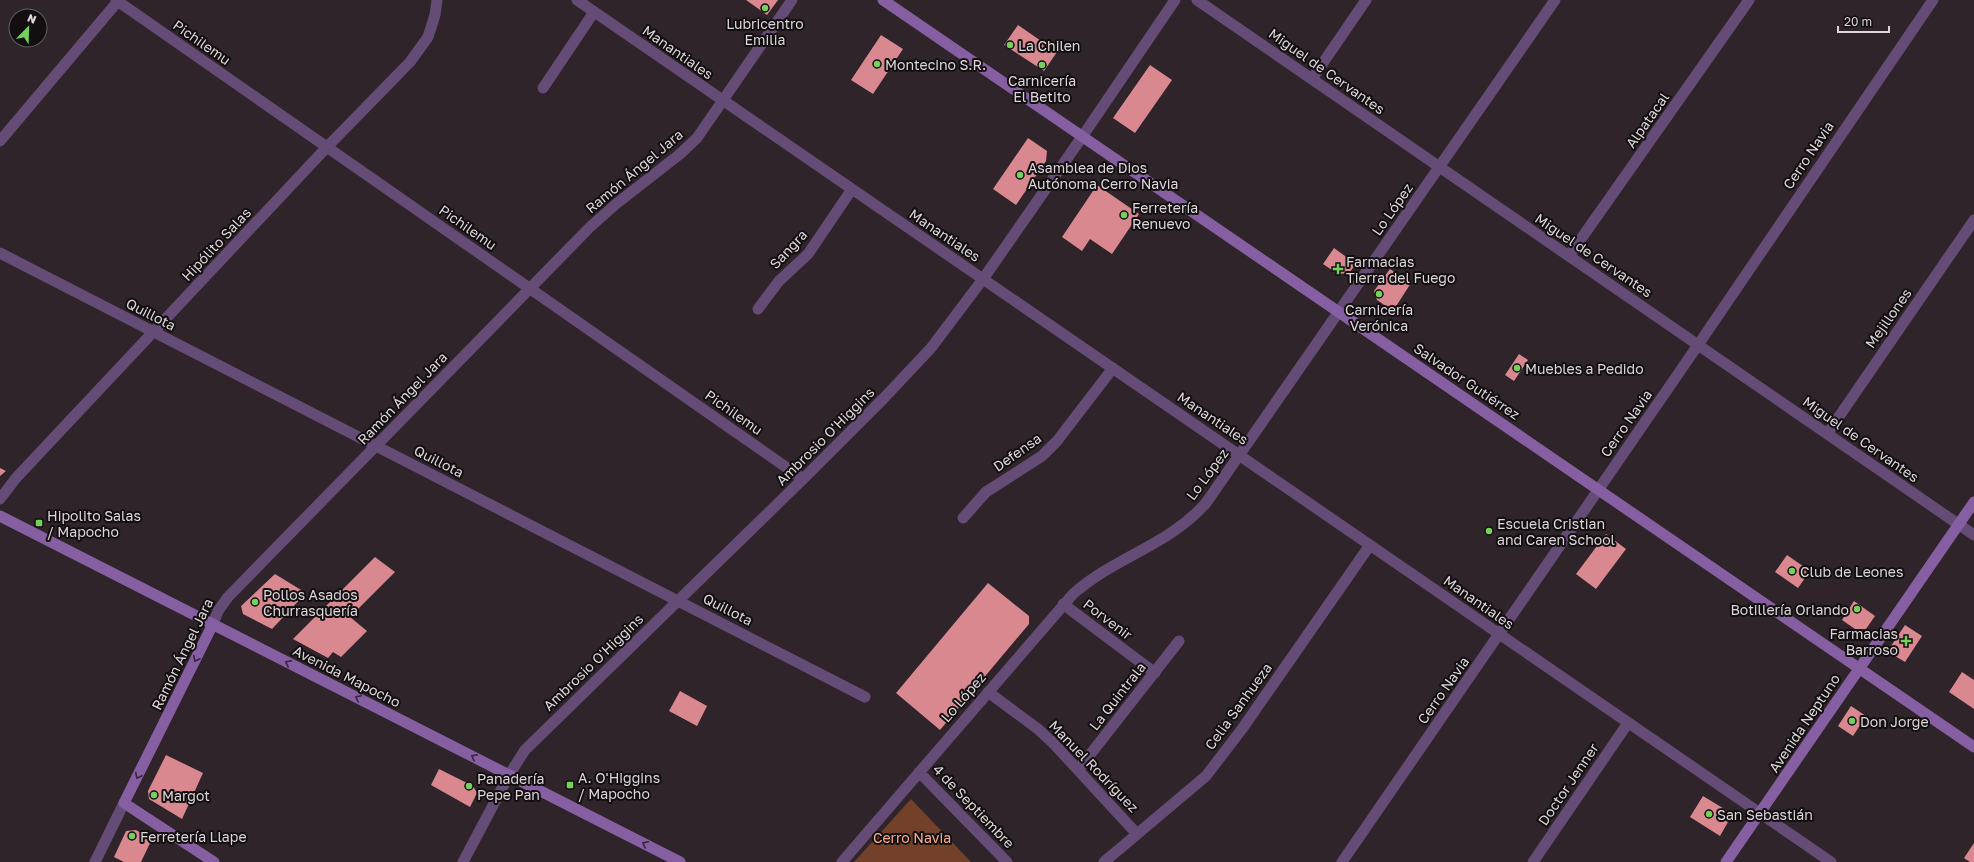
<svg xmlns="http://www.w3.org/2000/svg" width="1974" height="862" viewBox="0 0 1974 862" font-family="'Golos Text',sans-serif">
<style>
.green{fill:#73412a}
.building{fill:#da8890}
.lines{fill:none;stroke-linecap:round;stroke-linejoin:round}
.minor{stroke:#644c76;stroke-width:11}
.tertiary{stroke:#644c76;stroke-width:11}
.secondary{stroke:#865fa2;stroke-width:11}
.oneway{stroke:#36273c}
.poi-dot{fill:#74d25b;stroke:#130f11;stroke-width:1.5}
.labels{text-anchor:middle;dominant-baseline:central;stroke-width:4;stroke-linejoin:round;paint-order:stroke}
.poi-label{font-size:14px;fill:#ddd6da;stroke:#130f11;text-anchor:start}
.street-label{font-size:14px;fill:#ddd6da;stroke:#130f11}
.park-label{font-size:14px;fill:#fdad8a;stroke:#130f11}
</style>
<rect width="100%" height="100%" fill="#2e242a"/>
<path class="green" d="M911,799L971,862H854Z"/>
<path class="building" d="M746,0H778L767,15Z
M1018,25L1057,52L1044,71L1004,45Z
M881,35L903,49L873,94L851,80Z
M1150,65L1172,80L1135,133L1113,118Z
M1028,138L1047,151L1046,161L1016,205L993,189Z
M1097,185L1139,214L1112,254L1090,239L1082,251L1062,237Z
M1334,248L1356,264L1349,273L1338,274L1323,264Z
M1390,269L1411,283L1393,311L1377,300L1374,291Z
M1519,354L1528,360L1514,381L1505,375Z
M0,468L6,471L0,476Z
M1606,534L1626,549L1596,589L1576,574Z
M1787,555L1810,571L1798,588L1775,572Z
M375,557L395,572L350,617L367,631L341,657L333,652L328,658L293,639Z
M275,574L306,593L272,629L243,614L241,606Z
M988,583L1029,616V624L940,730L896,693Z
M1854,601L1875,616L1866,629H1855L1842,620Z
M1905,625L1922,636L1905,662L1890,653L1891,646Z
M1962,672L1974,680V709L1949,692Z
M680,691L707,706L697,726L669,711Z
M1851,706L1866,716L1853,736L1838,726Z
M166,755L203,773L182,819L149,799L148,791Z
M439,769L473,786L477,793L470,807L431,785Z
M1703,796L1726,810L1728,822L1720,836L1690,817Z
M136,830L152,839L141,862H124L114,857L126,831Z
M1974,843V862H1970L1964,858Z"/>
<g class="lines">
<path class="minor" d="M116,0L803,479
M577,0L1831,862
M1197,0L1974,535
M1312,79L1366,0
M543,88L594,12
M0,141L119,0
M0,253L865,697
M1569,256L1749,0
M758,309L779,281L808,254L852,189
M1827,434L1974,220
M0,499L16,478L327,147L410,62L428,37L435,15L437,0
M963,518L986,492L1042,456L1057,441L1113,368
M1063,604L1155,673
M213,624L218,611L228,597L590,227L616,204L680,154L697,138L792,0
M988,692L1038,729L1054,744L1137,834
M1078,770L1179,641
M919,772L1007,862
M95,862L124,803
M463,862L509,775L525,750L803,479L883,399L931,348L983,279L1082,137
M842,862L1073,594C1116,556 1168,546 1206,503L1555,0
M1104,862L1206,776L1242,729L1370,545
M1342,862L1698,345L1933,0
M1533,862L1628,723"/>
<path class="tertiary" d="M1082,137L1175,0"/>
<path class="secondary" d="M883,0L1974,747
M0,516L680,862
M213,624L124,803L214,862
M1726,862L1974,502"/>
</g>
<defs><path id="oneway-chevron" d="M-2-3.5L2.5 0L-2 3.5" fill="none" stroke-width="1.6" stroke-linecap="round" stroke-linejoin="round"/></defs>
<g class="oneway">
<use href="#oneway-chevron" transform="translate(196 659) rotate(117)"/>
<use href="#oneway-chevron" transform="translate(288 663) rotate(-153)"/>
<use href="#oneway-chevron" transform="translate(358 698) rotate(-153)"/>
<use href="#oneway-chevron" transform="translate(474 757) rotate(-153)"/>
<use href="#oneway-chevron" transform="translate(138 776) rotate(117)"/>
<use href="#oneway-chevron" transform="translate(645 844) rotate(-153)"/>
</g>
<g class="poi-dot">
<circle cx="765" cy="8" r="4"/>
<circle cx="1010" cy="45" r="4"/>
<circle cx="877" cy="64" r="4"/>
<circle cx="1042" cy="65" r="4"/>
<circle cx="1020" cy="175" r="4"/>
<circle cx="1124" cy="215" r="4"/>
<path d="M1336 263h4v4h4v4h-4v4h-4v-4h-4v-4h4z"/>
<circle cx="1379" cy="294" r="4"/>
<circle cx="1517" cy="368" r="4"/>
<rect x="35" y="519" width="8" height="8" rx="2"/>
<circle cx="1489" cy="531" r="4"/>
<circle cx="1792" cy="571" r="4"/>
<circle cx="255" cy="602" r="4"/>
<circle cx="1857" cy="609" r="4"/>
<path d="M1904 635h4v4h4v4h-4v4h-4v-4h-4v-4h4z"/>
<circle cx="1852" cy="721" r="4"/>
<rect x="566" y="781" width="8" height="8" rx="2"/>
<circle cx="469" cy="786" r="4"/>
<circle cx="154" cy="795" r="4"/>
<circle cx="1709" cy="814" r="4"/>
<circle cx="132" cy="836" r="4"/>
</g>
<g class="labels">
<g class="poi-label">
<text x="765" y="23" text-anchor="middle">Lubricentro<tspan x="765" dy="16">Emilia</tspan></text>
<text x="1018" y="45">La Chilen</text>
<text x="885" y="64">Montecino S.R.</text>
<text x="1042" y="80" text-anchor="middle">Carnicería<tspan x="1042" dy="16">El Betito</tspan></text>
<text x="1028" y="167">Asamblea de Dios<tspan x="1028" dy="16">Autónoma Cerro Navia</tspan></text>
<text x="1132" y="207">Ferretería<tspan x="1132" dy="16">Renuevo</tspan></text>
<text x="1346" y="261">Farmacias<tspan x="1346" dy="16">Tierra del Fuego</tspan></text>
<text x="1379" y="309" text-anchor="middle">Carnicería<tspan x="1379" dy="16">Verónica</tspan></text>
<text x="1525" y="368">Muebles a Pedido</text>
<text x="47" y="515">Hipolito Salas<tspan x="47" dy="16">/ Mapocho</tspan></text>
<text x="1497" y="523">Escuela Cristian<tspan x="1497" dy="16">and Caren School</tspan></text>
<text x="1800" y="571">Club de Leones</text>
<text x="263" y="594">Pollos Asados<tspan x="263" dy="16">Churrasquería</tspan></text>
<text x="1849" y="609" text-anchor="end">Botillería Orlando</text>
<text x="1898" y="633" text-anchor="end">Farmacias<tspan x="1898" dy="16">Barroso</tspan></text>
<text x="1860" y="721">Don Jorge</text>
<text x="578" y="777">A. O'Higgins<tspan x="578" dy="16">/ Mapocho</tspan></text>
<text x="477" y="778">Panadería<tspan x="477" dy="16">Pepe Pan</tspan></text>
<text x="162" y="795">Margot</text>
<text x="1717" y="814">San Sebastián</text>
<text x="140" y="836">Ferretería Llape</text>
</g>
<g class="street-label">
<text transform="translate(202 42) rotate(35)">Pichilemu</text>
<text transform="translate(678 52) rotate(35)">Manantiales</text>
<text transform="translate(1327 71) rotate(35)">Miguel de Cervantes</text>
<text transform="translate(1647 120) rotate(-55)">Alpatacal</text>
<text transform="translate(1808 155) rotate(-56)">Cerro Navia</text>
<text transform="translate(634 171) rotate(-40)">Ramón Ángel Jara</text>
<text transform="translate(1392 209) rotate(-55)">Lo López</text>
<text transform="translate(468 227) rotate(35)">Pichilemu</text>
<text transform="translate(945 235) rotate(34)">Manantiales</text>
<text transform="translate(216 244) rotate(-47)">Hipólito Salas</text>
<text transform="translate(788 249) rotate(-47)">Sangra</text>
<text transform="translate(1594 255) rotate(34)">Miguel de Cervantes</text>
<text transform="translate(151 314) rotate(27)">Quillota</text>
<text transform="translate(1888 318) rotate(-55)">Mejillones</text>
<text transform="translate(1467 381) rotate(34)">Salvador Gutiérrez</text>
<text transform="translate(402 398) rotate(-46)">Ramón Ángel Jara</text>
<text transform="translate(734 412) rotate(35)">Pichilemu</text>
<text transform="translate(1213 418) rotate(34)">Manantiales</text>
<text transform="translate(1626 423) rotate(-55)">Cerro Navia</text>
<text transform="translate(825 436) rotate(-45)">Ambrosio O'Higgins</text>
<text transform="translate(1861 439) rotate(35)">Miguel de Cervantes</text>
<text transform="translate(1017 452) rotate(-35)">Defensa</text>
<text transform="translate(439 461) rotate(27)">Quillota</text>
<text transform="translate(1207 474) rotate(-53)">Lo López</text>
<text transform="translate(1479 602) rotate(35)">Manantiales</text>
<text transform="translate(728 609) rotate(27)">Quillota</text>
<text transform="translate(1108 619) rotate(37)">Porvenir</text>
<text transform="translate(182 654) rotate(-64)">Ramón Ángel Jara</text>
<text transform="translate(593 662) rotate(-44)">Ambrosio O'Higgins</text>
<text transform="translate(347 676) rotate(27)">Avenida Mapocho</text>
<text transform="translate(1443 690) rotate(-55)">Cerro Navia</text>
<text transform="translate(1117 696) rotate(-52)">La Quintrala</text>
<text transform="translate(963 697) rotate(-49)">Lo López</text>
<text transform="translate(1238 706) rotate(-54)">Celia Sanhueza</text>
<text transform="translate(1804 723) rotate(-56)">Avenida Neptuno</text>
<text transform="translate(1094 766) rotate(46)">Manuel Rodríguez</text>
<text transform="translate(1568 784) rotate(-56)">Doctor Jenner</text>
<text transform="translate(974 806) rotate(46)">4 de Septiembre</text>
</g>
<g class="park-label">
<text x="912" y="837">Cerro Navia</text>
</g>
</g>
<g transform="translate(28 28) rotate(23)"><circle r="19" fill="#130f11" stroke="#645f61"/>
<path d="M0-3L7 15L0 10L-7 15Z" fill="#74d25b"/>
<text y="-6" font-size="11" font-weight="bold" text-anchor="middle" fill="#ddd6da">N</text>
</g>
<path d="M1838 26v6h51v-6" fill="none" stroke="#ddd6da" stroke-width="2"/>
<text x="1844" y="26" font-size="12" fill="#ddd6da" stroke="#130f11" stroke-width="3" paint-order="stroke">20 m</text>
</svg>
